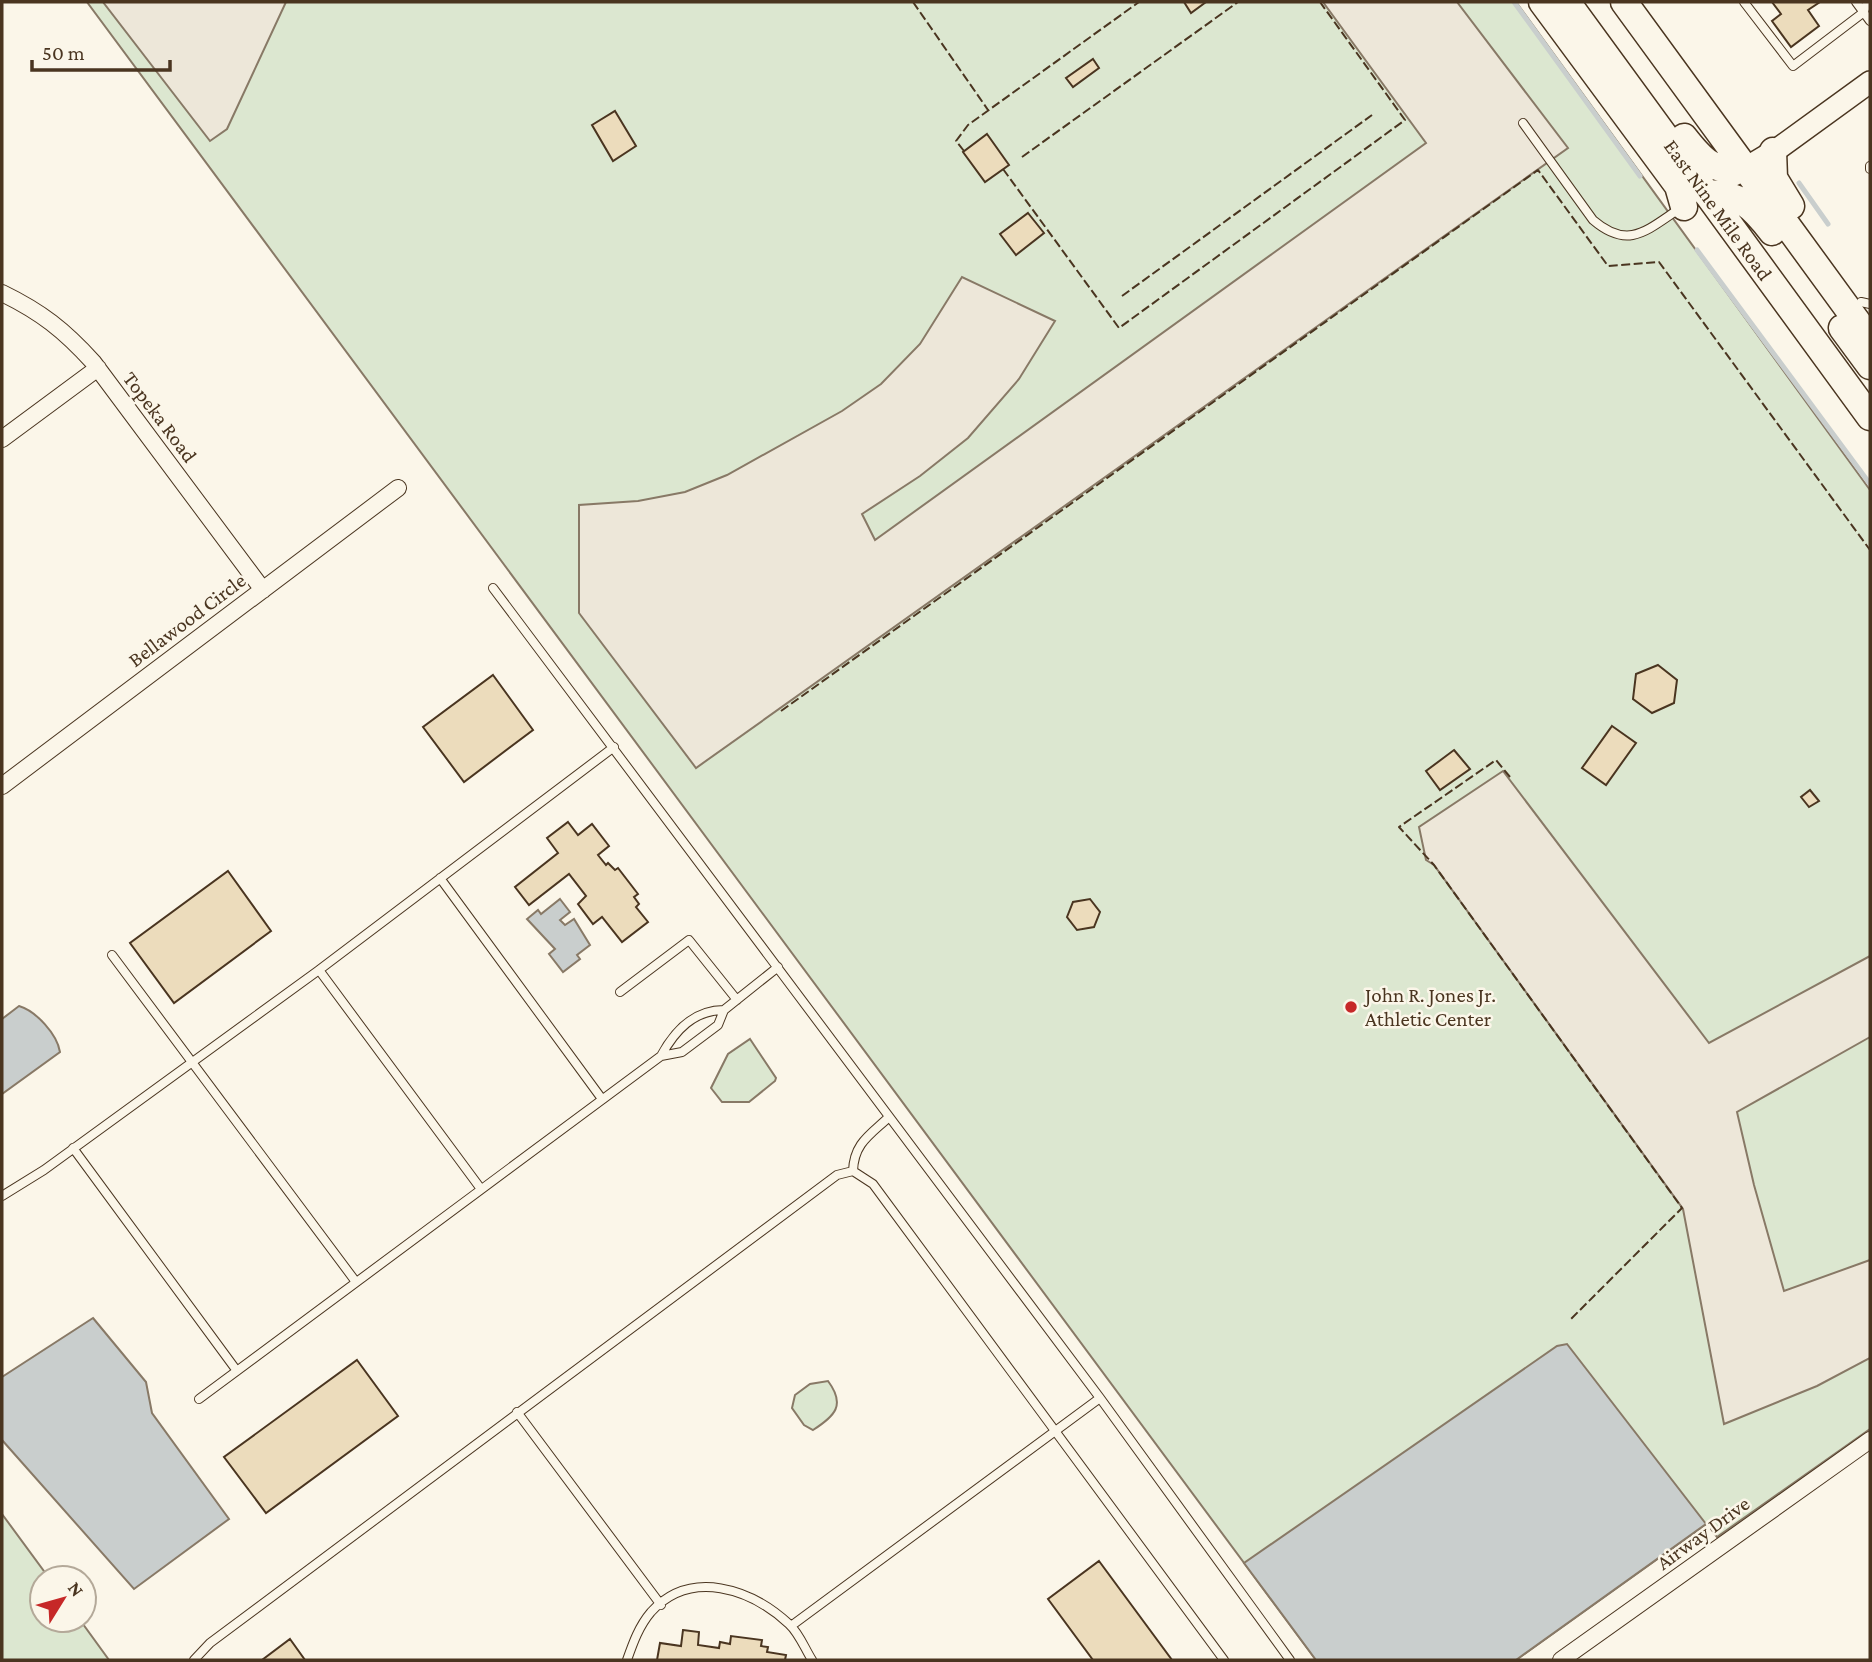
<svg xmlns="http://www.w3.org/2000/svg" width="1872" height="1662" viewBox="0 0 1872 1662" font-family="'Crimson Pro',serif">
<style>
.green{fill:#dce7d0;stroke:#887966;stroke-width:2}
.parking{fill:#ede7d9;stroke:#887966;stroke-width:2}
.water{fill:#c9cecd;stroke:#887966;stroke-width:2}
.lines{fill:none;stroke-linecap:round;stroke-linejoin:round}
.stream{stroke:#c9cecd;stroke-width:5}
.building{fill:#ecdcbc;stroke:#4a3520;stroke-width:2}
.service-casing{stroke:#4a3520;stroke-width:10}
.minor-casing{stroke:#4a3520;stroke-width:18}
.tertiary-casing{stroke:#4a3520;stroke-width:24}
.primary-casing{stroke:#4a3520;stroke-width:29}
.service{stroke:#fbf6e9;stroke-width:8}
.minor{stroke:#fbf6e9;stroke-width:16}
.tertiary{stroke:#fbf6e9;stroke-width:21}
.primary{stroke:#fbf6e9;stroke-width:26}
.fence{stroke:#4a3520;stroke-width:2;stroke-dasharray:9 3.5;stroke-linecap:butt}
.poi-dot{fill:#c62828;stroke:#fbf6e9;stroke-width:2.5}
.labels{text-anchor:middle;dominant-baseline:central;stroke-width:5;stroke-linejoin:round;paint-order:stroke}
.street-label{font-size:21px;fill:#4a3520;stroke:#fbf6e9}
.poi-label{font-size:21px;fill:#4a3520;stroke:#fbf6e9;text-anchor:start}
</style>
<rect width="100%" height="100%" fill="#fbf6e9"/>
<path class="green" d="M87,2H1516L1870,490V1429L1717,1537L1711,1529L1712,1520L1516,1660H1316Z
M750,1039L776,1078L775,1081L749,1102H722L711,1088L728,1054Z
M828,1381C846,1405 835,1416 813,1430L804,1425L792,1408L795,1395L810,1384Z
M2,1514L49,1578H42V1620H80L109,1660H2Z"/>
<path class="parking" d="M103,2H286L227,129L210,141Z
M1323,2H1457L1568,148L696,768L579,613V505L638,501L685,492L727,475L842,411L881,384L920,344L962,277L1055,321L1019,379L968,438L920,476L862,514L875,540L1426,143Z
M1503,771L1709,1043L1870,956V1037L1737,1112L1754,1185L1784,1291L1870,1260V1358L1817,1386L1724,1424L1683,1209L1434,865L1426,860L1419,827Z"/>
<path class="water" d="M560,899L570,912L560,920L565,925L574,919L590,945L577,955L580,959L563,972L549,954L555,949L527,919L538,910L541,914Z
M19,1006C36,1011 57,1034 60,1052L2,1094V1019Z
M93,1318L146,1382L152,1413L229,1519L134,1589L2,1440V1377Z
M1567,1344L1706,1524L1516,1660H1316L1244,1563L1557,1346Z"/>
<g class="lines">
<path class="stream" d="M1514,2L1640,176
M1799,183L1828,224
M1697,250L1870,484"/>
</g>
<path class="building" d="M1184,2H1206L1191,13Z
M1772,2H1820L1808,10L1819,26L1791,47L1772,21L1781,14Z
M1093,59L1099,68L1073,87L1066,78Z
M615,111L636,146L613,161L592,125Z
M987,134L1009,165L985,182L963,152Z
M1028,213L1044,233L1016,255L1000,234Z
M1658,665L1677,680L1674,703L1652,713L1633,699L1636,674Z
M493,675L533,730L464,782L423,727Z
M1612,726L1636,743L1606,785L1582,768Z
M1454,750L1470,769L1440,790L1426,771Z
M1810,790L1819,801L1809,807L1801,797Z
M568,822L578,835L592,824L609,846L598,855L606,865L608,863L615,870L618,868L638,894L634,897L639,904L636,907L648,922L622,942L602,917L593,924L578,904L586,896L569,874L529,905L515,887L558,853L547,838Z
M228,871L271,931L174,1003L130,943Z
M1090,899L1100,912L1094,927L1077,930L1067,917L1073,902Z
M357,1360L398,1416L266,1513L224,1457Z
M1099,1561L1172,1660H1093L1048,1599Z
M683,1630L699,1632L698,1645L719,1648L720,1642L730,1644L731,1636L762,1640L761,1646L768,1647L767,1652L786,1655L785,1660H657L660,1643L681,1646Z
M290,1639L305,1660H262Z"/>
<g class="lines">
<defs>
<path id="service" d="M1744,2L1793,66L1864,12L1867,2
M1856,2L1870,21
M1523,123L1593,220C1628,250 1646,231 1679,209
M1870,166V169
M1861,302L1870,304
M493,588L1100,1398L1290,1660
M440,878L602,1099
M112,955L356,1282
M319,970L614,747
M620,992L689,940L737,1000
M724,1010C694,1010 675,1030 661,1056L682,1052L718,1025L724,1010L778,967
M73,1148L237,1371
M853,1171C854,1143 870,1135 889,1117
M2,1196L44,1170L319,970L481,1189
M199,1399L661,1056
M517,1412L661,1605
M791,1626L1100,1398
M194,1660L210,1643L837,1175L853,1171L873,1184L1224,1660
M627,1660C633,1643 639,1626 651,1612C691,1568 751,1589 789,1624C799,1633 805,1649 812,1660"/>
<path id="minor" d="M2,293C41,312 64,330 93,362L263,590
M2,439L98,368
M2,786L398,488
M1561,1660L1870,1440"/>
<path id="tertiary" d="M1734,175L1779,148L1870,82"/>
<path id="primary" d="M1542,2L1678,186L1684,207
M1567,2L1870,417
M1624,2L1870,339
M1684,137C1702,160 1714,174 1745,168
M1773,151L1774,178L1791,206
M1706,193C1738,192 1753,207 1772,232
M1842,328L1870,366"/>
</defs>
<use href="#service" class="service-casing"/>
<use href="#minor" class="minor-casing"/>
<use href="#tertiary" class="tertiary-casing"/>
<use href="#primary" class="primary-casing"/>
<use href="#service" class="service"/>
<use href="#minor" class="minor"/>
<use href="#tertiary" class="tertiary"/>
<use href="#primary" class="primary"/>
<path class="fence" d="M913,2L988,110
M964,151L956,141L968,125L1139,2
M1022,157L1238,2
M1003,169L1119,328L1405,120L1320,2
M1122,296L1372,115
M781,711L1538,170L1608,266L1659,262L1870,550
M1510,777L1496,760L1399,827L1434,865L1682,1208L1571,1319"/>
</g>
<circle class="poi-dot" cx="1351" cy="1007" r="7"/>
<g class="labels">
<g class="street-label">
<text transform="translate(1718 210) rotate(54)">East Nine Mile Road</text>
<text transform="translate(160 417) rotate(53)">Topeka Road</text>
<text transform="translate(187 620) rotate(-37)">Bellawood Circle</text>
<text transform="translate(1703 1533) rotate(-36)">Airway Drive</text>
</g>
<g class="poi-label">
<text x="1365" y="995">John R. Jones Jr.<tspan x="1365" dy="24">Athletic Center</tspan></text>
</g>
</g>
<rect width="1872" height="1662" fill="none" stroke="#4a3520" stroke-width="7"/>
<g transform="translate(63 1599) rotate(53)"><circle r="33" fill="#fbf6e9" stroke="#b4a999" stroke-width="2"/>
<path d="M0-5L12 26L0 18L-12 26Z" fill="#c62828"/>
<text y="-10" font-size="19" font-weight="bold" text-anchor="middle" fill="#4a3520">N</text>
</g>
<path d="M32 60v10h138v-10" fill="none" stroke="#4a3520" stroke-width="3.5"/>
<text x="42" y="60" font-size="21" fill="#4a3520" stroke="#fbf6e9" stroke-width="5" paint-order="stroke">50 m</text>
</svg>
